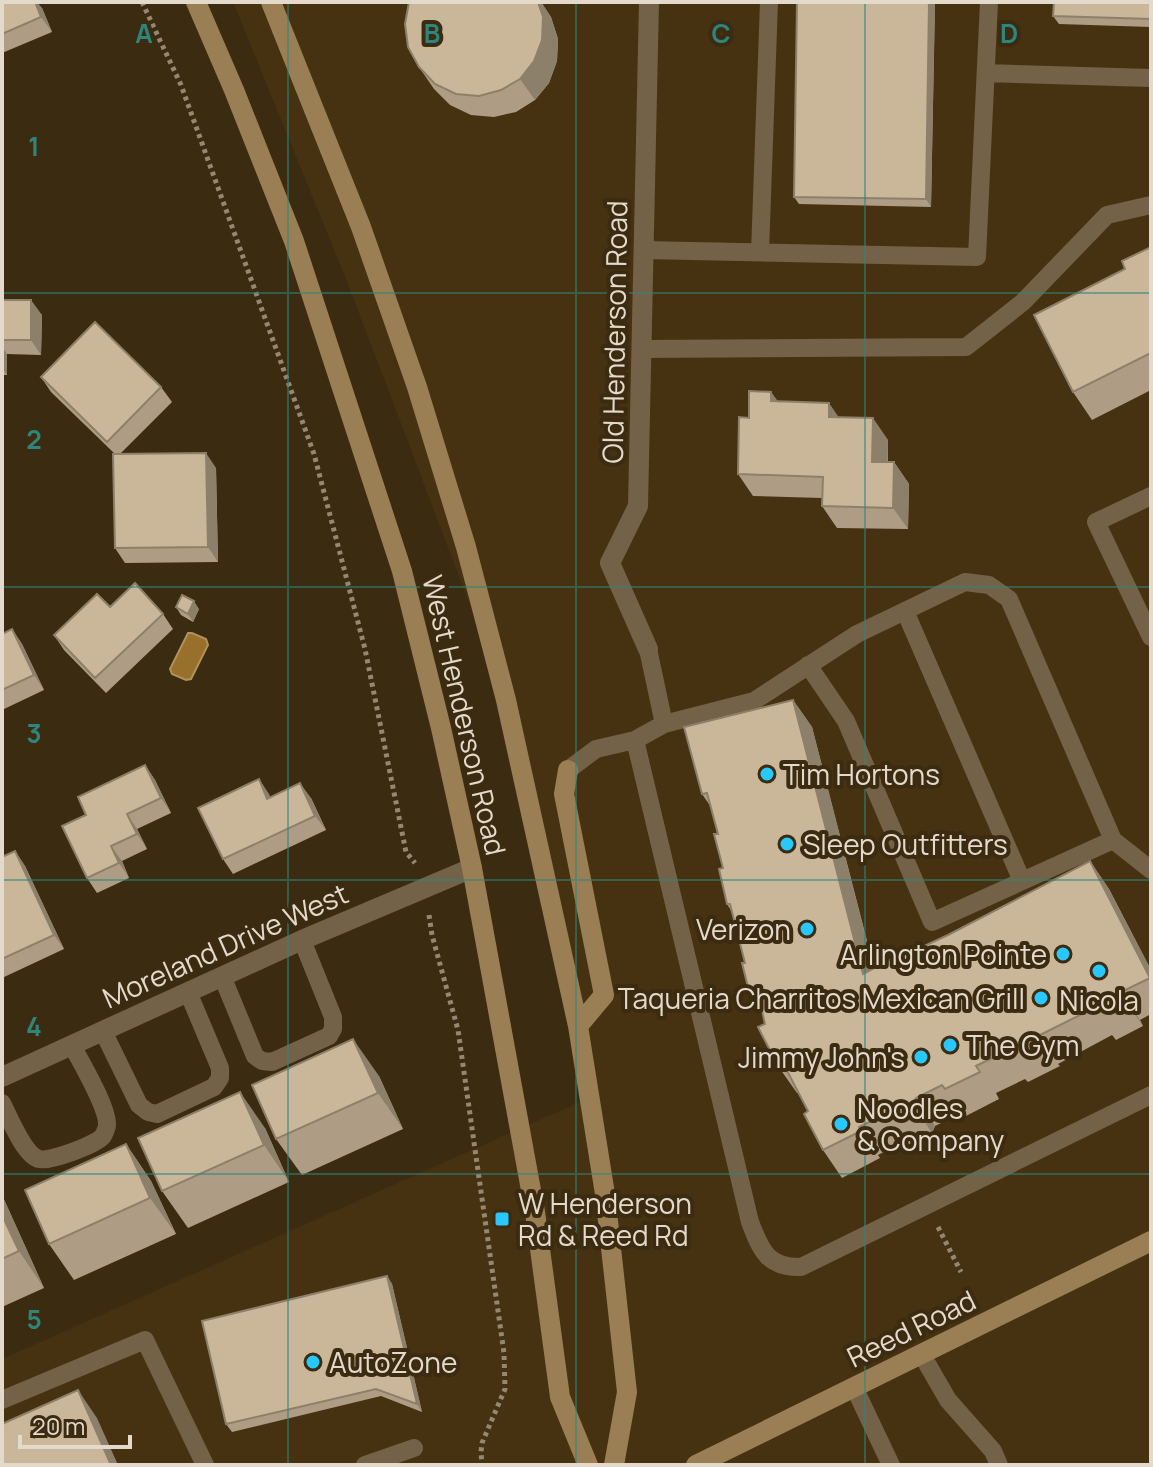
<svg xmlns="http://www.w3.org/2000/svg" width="1153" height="1467" viewBox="0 0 1153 1467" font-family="Manrope,sans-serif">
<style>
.built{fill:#463210}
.water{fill:#99702b;stroke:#b0905b;stroke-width:2}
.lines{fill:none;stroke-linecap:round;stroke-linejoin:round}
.path{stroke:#948773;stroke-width:5;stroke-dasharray:4 4;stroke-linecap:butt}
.service{stroke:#736247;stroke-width:18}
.minor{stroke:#736247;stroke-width:20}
.secondary{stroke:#9a7e54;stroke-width:20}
.wall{fill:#ae9d84}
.shaded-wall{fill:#8d806b}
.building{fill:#cab799;stroke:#8d806b;stroke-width:2}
.grid{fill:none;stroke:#2f857c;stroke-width:2;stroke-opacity:0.55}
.poi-dot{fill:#28c8ff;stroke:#3b2b11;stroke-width:3}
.labels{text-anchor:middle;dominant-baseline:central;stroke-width:8;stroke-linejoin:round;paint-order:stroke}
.street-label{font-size:28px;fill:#e4dacb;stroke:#3b2b11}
.poi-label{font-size:28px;fill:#e4dacb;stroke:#3b2b11;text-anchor:start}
.grid-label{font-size:26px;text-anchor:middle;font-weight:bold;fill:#2f857c;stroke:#3b2b11;stroke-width:8;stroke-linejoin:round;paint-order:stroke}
</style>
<rect width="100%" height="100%" fill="#3b2b11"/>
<path class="built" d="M233,2H1151V1465H2V1359L580,1102L578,1026L506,700L348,284Z"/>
<path class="water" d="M188,633H192L206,639L208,645L191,679L186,680L172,674L170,669Z"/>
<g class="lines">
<path class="path" d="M142,2L181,85L314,454L365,649L406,852L415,863
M429,915L432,935L458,1030L504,1353L505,1389L482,1443L481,1452L482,1465
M938,1227L961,1272"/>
<path class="service" d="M986,73L1151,78
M644,250L977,257L989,2
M760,252L769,2
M642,349L966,347L1023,302L1107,215L1151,205
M1151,496L1096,522L1151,637
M905,611L1022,881
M648,649L664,724L635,740L750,1222C761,1251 768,1268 801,1267L1151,1095
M808,665L846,721L932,922L1113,840
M664,724L754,701L857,634L965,582L989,585L1009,599L1113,840L1151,870
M568,770L596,749L635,740
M222,976L255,1056L262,1061L272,1062L329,1036L333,1029V1017L302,940
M103,1031L139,1105L148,1112L157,1114L214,1087L220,1078V1068L188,992
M2,1103C9,1117 24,1155 39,1159C49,1162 96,1145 103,1136C104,1134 107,1127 107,1125C108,1107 81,1063 72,1045
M922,1355L948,1400L993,1451L999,1465
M854,1387L891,1465
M2,1400L145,1340L205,1465
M365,1465L414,1448"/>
<path class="minor" d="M648,649L610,563L638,506L649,2
M2,1077L302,940L472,868"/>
<path class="secondary" d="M196,2L234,90L294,241L402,571L441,728L472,868L535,1212L560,1397L588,1465
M271,2L361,227L417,387L466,547L506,700L578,1026L605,1194L627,1392L614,1465
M568,770L564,794L604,995L578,1026
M696,1465L1151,1241"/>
</g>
<path class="wall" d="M2,2L42,8L52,32L2,53Z
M409,2H541L551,17L558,39L557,61L549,83L535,100L516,112L494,117L471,115L450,105L434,89L419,67Z
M797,2H935L931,207L799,204L794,197Z
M1151,2V27L1059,24L1053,16Z
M1151,247V390L1092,420L1073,392L1125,269Z
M2,300L42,315L41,355L7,354V375H2Z
M41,377L161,387L172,402L120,454L216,468L218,562L125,563L115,548V454L51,392Z
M771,392L778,402L839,417L888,440V462H894L909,484L908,529L837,528L822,506V498L753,496L738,474L749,418Z
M110,607L163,614L173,629L106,693L64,650L54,635Z
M176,607L199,609L193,622L181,615Z
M12,629L22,644L44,690L2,710V634Z
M793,700L812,727L874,968L918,949L948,935L1090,861L1109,889L1151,970V1014L1140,1020L1143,1026L1116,1040L1112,1035L1058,1064L1060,1066L1028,1082L1025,1079L996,1093L999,1099L964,1117L961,1113L935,1126L932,1133L910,1144L903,1142L878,1155L880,1158L842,1178L823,1150L808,1111L798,1093H797L778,1066L762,1012L750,995L745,963L732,912L727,904L718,834L711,807L702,794Z
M145,765L155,780L171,813L137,829L147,849L122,861L129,878L97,893L87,878L86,815Z
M259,779L270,797L311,798L326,830L233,874L223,859Z
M15,851L25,866L64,949L2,978V857Z
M379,1076L403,1129L302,1175L276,1139Z
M265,1128L289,1182L188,1228L162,1191Z
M126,1144L151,1181L176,1234L74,1280L49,1244Z
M2,1195L44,1288L2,1307Z
M387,1276L392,1284L422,1412L381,1396L232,1432L226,1424Z"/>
<path class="shaded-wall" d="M35,2H37L42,8L52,32L41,17Z
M538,2H541L551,17L558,39L557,61L549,83L535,100L520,79Z
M929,2H935L931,207L926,199Z
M31,300L42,315L41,355L31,340Z
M2,347L7,354V375L2,368Z
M771,392L786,413L771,401Z
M829,403L844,425L829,417Z
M873,418L888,440L887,483L872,462Z
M206,453L216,468L218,562L208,547Z
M894,462L909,484L908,529L893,508Z
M194,601L199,609L193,622L188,614Z
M12,629L22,644L44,690L34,675Z
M793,700L812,727L882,1001L863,974Z
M145,765L155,780L171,813L161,798Z
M259,779L269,794L278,814L267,799Z
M300,783L311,798L326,830L315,816Z
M127,814L137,829L147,849L137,834Z
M111,846L122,861L129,878L119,863Z
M15,851L25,866L64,949L54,935Z
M1090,861L1109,889L1151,970V979Z
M1121,992L1140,1020L1143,1026L1124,999Z
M353,1039L379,1076L403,1129L378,1093Z
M240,1092L265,1128L289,1182L264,1145Z
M916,1098L935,1126L932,1133L913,1105Z
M126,1144L151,1181L176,1234L150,1198Z
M2,1195L44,1288L19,1251L2,1215Z
M387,1276L392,1284L422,1412L417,1404Z
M78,1390L97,1418L118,1465H111Z"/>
<path class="building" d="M2,2H35L41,17L2,34Z
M409,2H538L543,17L542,40L534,61L520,79L501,90L479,96L456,94L435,84L419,67L408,47L405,24Z
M797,2H929L926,199L794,197Z
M1054,2H1151V19L1053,16Z
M1151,247V353L1073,392L1034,315L1125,269L1122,261Z
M2,300H31V340H2Z
M95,322L161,387L107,442L41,377Z
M749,391L771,392V401L829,403V417L873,418L872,462H894L893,508L822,506L823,477L738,474L739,417L749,418Z
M206,453L208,547L115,548L113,454Z
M135,583L163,614L95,678L54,635L97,594L110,607Z
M182,595L194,601L188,614L176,607Z
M12,629L34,675L2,690V634Z
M793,700L863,974L916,946L918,949L948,935L1090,861L1150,978L1121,992L1124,999L1097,1013L1094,1008L1038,1036L1040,1039L1008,1055L1006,1051L976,1066L980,1072L945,1089L942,1085L916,1098L913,1105L891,1116L884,1115L859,1127L861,1131L823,1150L804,1114L808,1111L783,1063L778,1066L758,1027L765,1024L758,993L750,995L742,963H745L730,904H727L719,869L723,868L714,834H718L707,793L702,794L684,727Z
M145,765L161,798L127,814L137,834L111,846L119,863L87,878L62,826L86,815L78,797Z
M259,779L267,799L300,783L315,816L223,859L198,808Z
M15,851L54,935L2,959V857Z
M353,1039L378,1093L276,1139L252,1085Z
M240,1092L264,1145L162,1191L138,1138Z
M126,1144L150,1198L49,1244L25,1190Z
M2,1215L19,1251L2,1259Z
M387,1276L417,1404L376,1389L226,1424L202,1321Z
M78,1390L111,1465H2V1424Z"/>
<path class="grid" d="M288,2V1465M576,2V1465M865,2V1465M2,293H1151M2,587H1151M2,880H1151M2,1174H1151"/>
<g class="poi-dot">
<circle cx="767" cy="774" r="8"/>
<circle cx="787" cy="844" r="8"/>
<circle cx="807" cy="929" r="8"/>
<circle cx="1063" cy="954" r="8"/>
<circle cx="1099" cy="971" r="8"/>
<circle cx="1041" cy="998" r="8"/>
<circle cx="950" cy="1045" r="8"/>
<circle cx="921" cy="1057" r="8"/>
<circle cx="841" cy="1124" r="8"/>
<rect x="494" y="1211" width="16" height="16" rx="4"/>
<circle cx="313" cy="1362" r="8"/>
</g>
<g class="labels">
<g class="street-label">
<text transform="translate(614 332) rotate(-89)">Old Henderson Road</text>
<text transform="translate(465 715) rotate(77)">West Henderson Road</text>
<text transform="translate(225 945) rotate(-24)">Moreland Drive West</text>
<text transform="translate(911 1328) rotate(-26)">Reed Road</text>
</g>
<g class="poi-label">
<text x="783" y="774">Tim Hortons</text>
<text x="803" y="844">Sleep Outfitters</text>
<text x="791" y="929" text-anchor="end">Verizon</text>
<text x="1047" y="954" text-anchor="end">Arlington Pointe</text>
<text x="1025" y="998" text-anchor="end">Taqueria Charritos Mexican Grill</text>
<text x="1099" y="1000" text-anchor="middle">Nicola</text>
<text x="966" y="1045">The Gym</text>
<text x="905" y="1057" text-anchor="end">Jimmy John's</text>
<text x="857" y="1108">Noodles<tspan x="857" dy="32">&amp; Company</tspan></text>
<text x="518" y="1203">W Henderson<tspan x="518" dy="32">Rd &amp; Reed Rd</tspan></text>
<text x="329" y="1362">AutoZone</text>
</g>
</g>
<g class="grid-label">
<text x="144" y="43">A</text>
<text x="432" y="43">B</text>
<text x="721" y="43">C</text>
<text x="1009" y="43">D</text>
<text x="34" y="156">1</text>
<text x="34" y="449">2</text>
<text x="34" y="743">3</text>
<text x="34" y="1036">4</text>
<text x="34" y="1329">5</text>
</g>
<rect width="1153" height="1467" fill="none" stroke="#e4dacb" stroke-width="8"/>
<path d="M20 1435v12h110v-12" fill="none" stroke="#e4dacb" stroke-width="4"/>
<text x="32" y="1435" font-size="24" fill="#e4dacb" stroke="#3b2b11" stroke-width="6" paint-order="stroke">20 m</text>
</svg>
